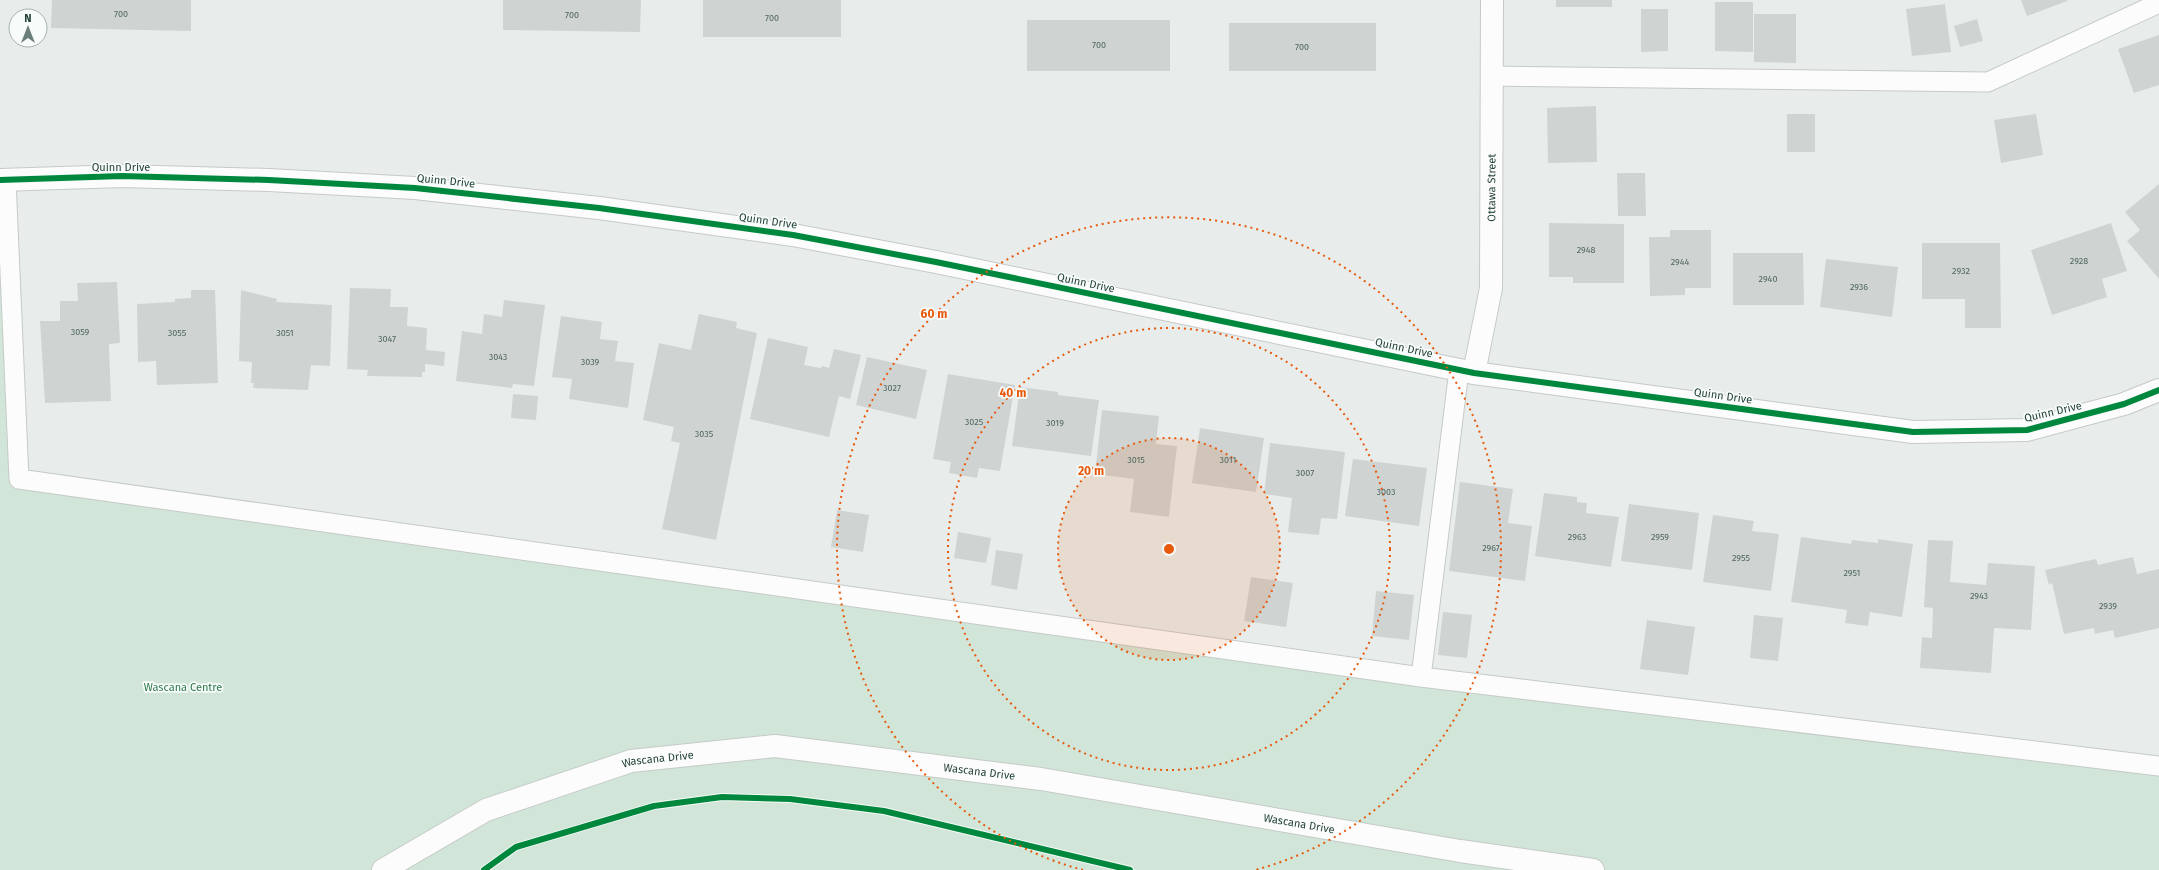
<svg xmlns="http://www.w3.org/2000/svg" width="2159" height="870" viewBox="0 0 2159 870" font-family="'Fira Sans',sans-serif">
<style>
.green{fill:#d1e6d8}
.building{fill:#cfd4d2}
.lines{fill:none;stroke-linecap:round;stroke-linejoin:round}
.service-casing{stroke:#c5cac8;stroke-width:21}
.minor-casing{stroke:#c5cac8;stroke-width:24}
.service{stroke:#fcfcfc;stroke-width:19}
.minor{stroke:#fcfcfc;stroke-width:22}
.cycleway-casing{stroke:#f7fbf9;stroke-width:8}
.cycleway{stroke:#00873e;stroke-width:6}
.ring{fill:none;stroke:#e8590c;stroke-width:2;stroke-dasharray:2 4}
.labels{text-anchor:middle;dominant-baseline:central;stroke-width:3.5;stroke-linejoin:round;paint-order:stroke}
.number-label{font-size:9px;fill:#506761}
.street-label{font-size:11px;fill:#24423a;stroke:#f7fbf9}
.park-label{font-size:11px;fill:#2d7a4b;stroke:#f7fbf9}
.centre{fill:#e8590c;stroke:#f7fbf9;stroke-width:2}
.ring-label{font-size:12px;text-anchor:middle;font-weight:bold;fill:#e8590c;stroke:#f7fbf9;stroke-width:3.5;stroke-linejoin:round;paint-order:stroke}
</style>
<rect width="100%" height="100%" fill="#e8edeb"/>
<path class="green" d="M0,221L19,479L1421,677L2159,766V870H0Z"/>
<path class="building" d="M52,0H191V31L51,28Z
M503,0H641L640,32L503,30Z
M703,0H841V37H703Z
M1556,0H1612V7H1556Z
M2021,0H2067V1L2027,16Z
M1715,2H1753V52L1715,51Z
M1945,4L1951,52L1912,56L1906,9Z
M1641,9H1668V51L1641,52Z
M1754,14H1796V63L1754,62Z
M1977,19L1983,41L1960,47L1954,26Z
M1027,20H1170V71H1027Z
M1229,23H1376V71H1229Z
M2159,35V85L2134,93L2118,49Z
M1596,106L1597,162L1548,163L1547,108Z
M1787,114H1815V152H1787Z
M2036,114L2043,155L2001,163L1994,120Z
M1617,173H1645L1646,216H1618Z
M2159,184V279L2127,241L2140,230L2125,212Z
M1549,223L1624,224V283H1573V277H1549Z
M2111,223L2127,271L2102,279L2107,297L2052,315L2031,250Z
M1670,230H1711V288H1685V295L1650,296L1649,237H1670Z
M1922,243H2000L2001,328H1965V299H1922Z
M1733,253H1803L1804,305H1733Z
M1826,259L1898,267L1892,317L1820,307Z
M117,282L120,343L109,344L111,401L45,403L40,321H60V301H78L77,283Z
M350,288L391,289L390,307H408L407,326L427,328L426,350L445,352L444,366L425,364V372H422V377L367,376L368,370L347,369Z
M191,290H215L218,383L157,385L156,361L138,362L137,304L175,302V299L191,298Z
M241,290L277,299L276,302L332,305L330,366L311,365L308,390L253,388L254,383H251L252,362L239,361Z
M504,300L545,305L534,386L513,384L512,388L456,381L462,331L482,334L484,314L502,317Z
M699,314L737,322L736,328L757,333L716,540L662,529L680,443L671,441L674,427L643,420L659,343L691,350Z
M561,316L602,322L600,339L618,341L615,361L634,363L628,408L569,399L572,379L552,377Z
M768,338L808,347L804,365L821,368L822,366L829,368L834,349L861,355L850,399L839,396L829,437L750,419Z
M867,357L927,370L916,419L856,405Z
M948,374L1015,385L1000,471L979,468L977,478L949,473L951,462L933,459Z
M1020,387L1058,392V395L1099,400L1091,456L1012,446Z
M513,394L538,396L536,420L511,418Z
M1102,410L1159,416L1156,444L1177,446L1169,517L1130,512L1134,479L1095,474Z
M1200,428L1264,438L1256,492L1192,483Z
M1270,443L1345,452L1337,519L1321,518L1319,535L1288,532L1292,498L1264,494Z
M1353,459L1427,468L1419,526L1345,516Z
M1460,482L1513,489L1508,523L1532,526L1525,581L1449,571Z
M1544,493L1577,497V502L1587,503L1586,513L1619,517L1611,567L1535,556Z
M1629,504L1699,513L1692,570L1621,561Z
M837,510L869,515L863,552L831,547Z
M1713,515L1754,521L1752,531L1779,534L1771,591L1703,582Z
M958,532L991,538L986,563L954,558Z
M1801,537L1851,544L1852,540L1878,543V539L1913,544L1902,617L1870,612L1868,626L1845,623L1847,610L1791,602Z
M1928,540L1953,541L1950,582L1986,585L1988,563L2035,566L2031,630L1994,628L1991,673L1920,668L1922,637L1932,638L1933,608L1924,607Z
M996,550L1023,554L1017,590L991,585Z
M2133,557L2137,574L2159,569V628L2115,638L2113,630L2095,634L2094,628L2064,634L2052,583L2049,585L2045,570L2096,559L2098,565Z
M1251,577L1293,583L1286,627L1244,621Z
M1376,591L1414,595L1409,640L1372,636Z
M1443,612L1472,615L1467,658L1438,655Z
M1754,615L1783,618L1778,661L1750,658Z
M1647,620L1695,627L1688,675L1640,669Z"/>
<g class="lines">
<defs>
<path id="service" d="M1491,76L1988,82L2159,3
M6,180L19,479L1421,677L2159,766
M1421,677L1459,370"/>
<g id="minor">
<path d="M0,180L122,176L269,180L415,188L599,208L793,235L936,262L1474,373L1913,432L2027,430L2124,404L2159,390"/>
<path id="s1" d="M1474,373L1491,288L1492,0"/>
<path id="s2" d="M383,870L486,810L631,761L775,746L1041,779L1460,851L1593,870"/>
</g>
</defs>
<use href="#service" class="service-casing"/>
<use href="#minor" class="minor-casing"/>
<use href="#service" class="service"/>
<use href="#minor" class="minor"/>
<defs>
<path id="cycleway" d="M0,180L122,176L269,180L415,188L599,208L793,235L936,262L1474,373L1913,432L2027,430L2124,404L2159,390
M484,870L516,847L654,806L722,797L790,799L884,811L1130,870"/>
</defs>
<use href="#cycleway" class="cycleway-casing"/>
<use href="#cycleway" class="cycleway"/>
</g>
<circle cx="1169" cy="549" r="111" fill="#e8590c" fill-opacity=".12"/>
<g class="ring">
<circle cx="1169" cy="549" r="111"/>
<circle cx="1169" cy="549" r="221"/>
<path d="M1083 870A332 332 0 1 1 1255 870"/>
</g>
<g class="labels">
<g class="number-label">
<text x="121" y="14">700</text>
<text x="572" y="15">700</text>
<text x="772" y="18">700</text>
<text x="1099" y="45">700</text>
<text x="1302" y="47">700</text>
<text x="1586" y="250">2948</text>
<text x="2079" y="261">2928</text>
<text x="1680" y="262">2944</text>
<text x="1961" y="271">2932</text>
<text x="1768" y="279">2940</text>
<text x="1859" y="287">2936</text>
<text x="80" y="332">3059</text>
<text x="177" y="333">3055</text>
<text x="285" y="333">3051</text>
<text x="387" y="339">3047</text>
<text x="498" y="357">3043</text>
<text x="590" y="362">3039</text>
<text x="892" y="388">3027</text>
<text x="974" y="422">3025</text>
<text x="1055" y="423">3019</text>
<text x="704" y="434">3035</text>
<text x="1136" y="460">3015</text>
<text x="1228" y="460">3011</text>
<text x="1305" y="473">3007</text>
<text x="1386" y="492">3003</text>
<text x="1577" y="537">2963</text>
<text x="1660" y="537">2959</text>
<text x="1491" y="548">2967</text>
<text x="1741" y="558">2955</text>
<text x="1852" y="573">2951</text>
<text x="1979" y="596">2943</text>
<text x="2108" y="606">2939</text>
</g>
<g class="street-label">
<text x="121" y="167">Quinn Drive</text>
<text transform="translate(446 181) rotate(6)">Quinn Drive</text>
<text stroke="none"><textPath href="#s1" startOffset="187">Ottawa Street</textPath></text>
<text transform="translate(768 221) rotate(8)">Quinn Drive</text>
<text transform="translate(1086 283) rotate(12)">Quinn Drive</text>
<text transform="translate(1404 348) rotate(12)">Quinn Drive</text>
<text transform="translate(1723 396) rotate(8)">Quinn Drive</text>
<text transform="translate(2053 412) rotate(-13)">Quinn Drive</text>
<text stroke="none"><textPath href="#s2" startOffset="299">Wascana Drive</textPath></text>
<text stroke="none"><textPath href="#s2" startOffset="623">Wascana Drive</textPath></text>
<text stroke="none"><textPath href="#s2" startOffset="947">Wascana Drive</textPath></text>
</g>
<g class="park-label">
<text x="183" y="687">Wascana Centre</text>
</g>
</g>
<circle cx="1169" cy="549" r="6" class="centre"/>
<g class="ring-label">
<text x="934" y="318">60 m</text>
<text x="1013" y="397">40 m</text>
<text x="1091" y="475">20 m</text>
</g>
<g transform="translate(28 28)"><circle r="19" fill="#f7fbf9" stroke="#a3b1ad"/>
<path d="M0-3L7 15L0 10L-7 15Z" fill="#697e78"/>
<text y="-6" font-size="11" font-weight="bold" text-anchor="middle" fill="#24423a">N</text>
</g>
</svg>
